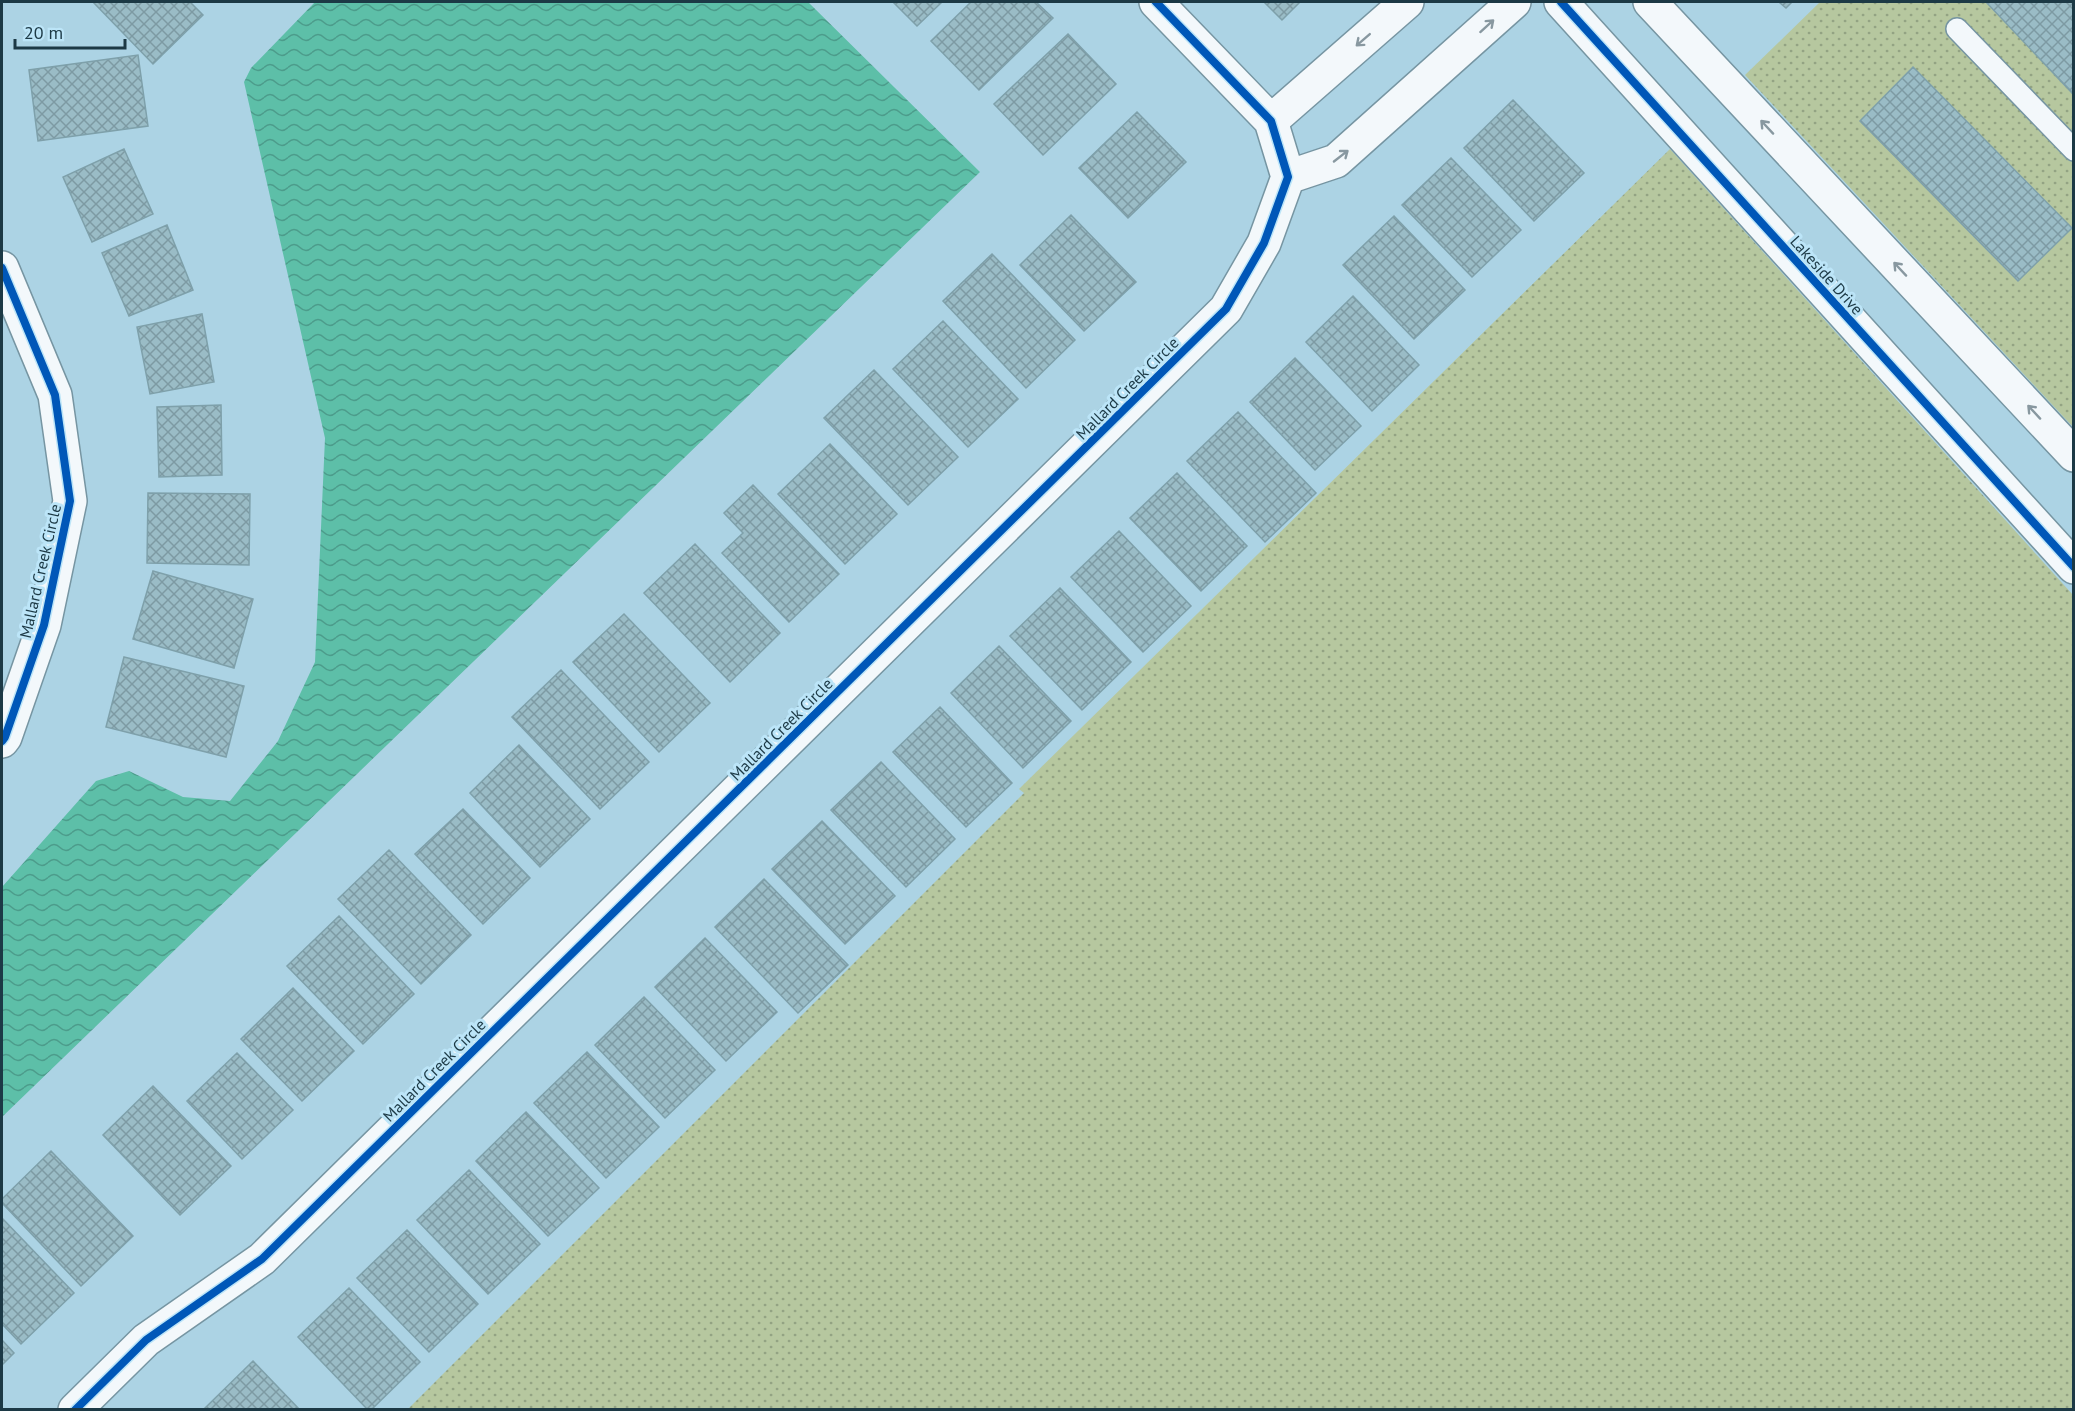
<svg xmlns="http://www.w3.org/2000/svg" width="2075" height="1411" viewBox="0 0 2075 1411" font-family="'PT Sans',sans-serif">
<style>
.grass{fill:url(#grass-dots)}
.water{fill:url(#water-waves)}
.building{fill:url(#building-cross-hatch);stroke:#7ea0aa;stroke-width:1.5}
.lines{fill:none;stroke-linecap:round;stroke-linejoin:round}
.service-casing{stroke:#7695a2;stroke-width:24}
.minor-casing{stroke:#7695a2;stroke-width:36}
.tertiary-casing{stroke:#7695a2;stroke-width:36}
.service{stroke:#f3f8fb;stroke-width:21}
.minor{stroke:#f3f8fb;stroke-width:33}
.tertiary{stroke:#f3f8fb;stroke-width:33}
.cycleway-casing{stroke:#bce5f8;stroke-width:11}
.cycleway{stroke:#0057b8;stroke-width:8}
.oneway{stroke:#8898a0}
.labels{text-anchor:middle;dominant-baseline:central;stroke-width:6;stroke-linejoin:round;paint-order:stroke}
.street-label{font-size:16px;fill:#1c3945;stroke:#bce5f8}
</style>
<defs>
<pattern id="grass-dots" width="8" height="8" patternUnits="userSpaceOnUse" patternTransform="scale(1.5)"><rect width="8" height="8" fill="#b6c79f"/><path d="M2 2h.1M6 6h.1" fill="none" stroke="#93a383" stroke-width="1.8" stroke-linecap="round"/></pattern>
<pattern id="water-waves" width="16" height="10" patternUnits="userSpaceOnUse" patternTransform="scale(1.5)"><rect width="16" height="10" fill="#5dbfa8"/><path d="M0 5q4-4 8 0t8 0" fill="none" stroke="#4c9c8b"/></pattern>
<pattern id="building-cross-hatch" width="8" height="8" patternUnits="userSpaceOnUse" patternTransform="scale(1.5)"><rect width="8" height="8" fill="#9abcc6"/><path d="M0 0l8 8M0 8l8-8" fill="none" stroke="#7d9aa3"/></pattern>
</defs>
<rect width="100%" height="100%" fill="#acd3e4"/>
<path class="grass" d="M1820,2H2073V427L1745,75Z
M1670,149L2073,595V1409H408L1024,793L1019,789Z"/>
<path class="water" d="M315,2H808L980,172L2,1117V887L96,781L129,771L183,797L230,801L278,741L315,662L325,438L244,82L251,68Z"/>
<path class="building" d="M93,2H190L203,15L153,64Z
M893,2H942L917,26Z
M971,2H1036L1053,18L979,90L931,41Z
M1264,2H1300L1282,20Z
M1779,2H1792L1786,8Z
M1986,2H2074V95Z
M1068,34L1116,84L1043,155L994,104Z
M138,55L148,126L38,141L29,70Z
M1913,67L2072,228L2018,281L1860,121Z
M1513,100L1584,173L1534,221L1464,148Z
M1137,112L1186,162L1128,218L1079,168Z
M124,149L153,214L92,242L63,177Z
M1451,158L1521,230L1472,277L1402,205Z
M1071,215L1136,282L1084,331L1020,265Z
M1394,216L1465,290L1414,339L1343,265Z
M167,225L193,290L129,316L102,253Z
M992,254L1075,340L1026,388L943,301Z
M1353,296L1419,365L1372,411L1306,342Z
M202,314L214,382L150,394L137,327Z
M943,321L1018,399L968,447L893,369Z
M1295,358L1361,426L1315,470L1250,402Z
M874,370L958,457L908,505L824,418Z
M221,405L222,475L159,477L157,407Z
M1238,412L1316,493L1265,542L1187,461Z
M830,444L897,514L845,564L778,494Z
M1177,473L1247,546L1201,591L1130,518Z
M753,485L839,574L789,622L722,553L743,533L724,513Z
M148,493L250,494L249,565L147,563Z
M1119,531L1191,606L1143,652L1071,577Z
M695,544L780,633L730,682L644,593Z
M153,571L253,599L234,668L133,639Z
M1060,588L1131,662L1082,710L1010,636Z
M624,614L710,703L659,752L573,662Z
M999,646L1071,721L1023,768L951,693Z
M124,657L244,686L226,757L106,727Z
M561,670L649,762L600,809L512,717Z
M940,707L1012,783L966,827L893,752Z
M519,745L590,819L540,867L470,793Z
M881,762L955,839L906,887L831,810Z
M463,809L530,878L483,924L415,854Z
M822,821L895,896L845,944L772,869Z
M389,850L471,935L421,984L338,899Z
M764,879L848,965L798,1013L715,927Z
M339,916L414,994L363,1044L287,966Z
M705,938L777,1012L726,1061L655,987Z
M293,988L354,1051L302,1101L241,1039Z
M644,997L715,1070L665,1118L595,1045Z
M587,1052L659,1127L606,1178L534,1103Z
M237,1053L293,1110L242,1159L187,1101Z
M153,1086L231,1166L180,1215L103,1135Z
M526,1112L599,1188L548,1236L476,1161Z
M51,1151L133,1236L81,1286L2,1203V1199Z
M469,1170L540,1244L488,1294L417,1220Z
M2,1218L74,1293L21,1344L2,1324Z
M407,1230L478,1304L429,1352L357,1278Z
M349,1288L420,1362L371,1410H368L298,1337Z
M2,1340L14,1353L2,1365Z
M253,1361L300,1410H203Z"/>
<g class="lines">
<defs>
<path id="service" d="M1957,29L2074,150"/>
<path id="minor" d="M1271,121L1407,2
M1288,177L1336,161L1514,2
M2,268L55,395L70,501L44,625L5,737L2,741
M75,1410L146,1340L262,1259L1226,309L1264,243L1288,177L1271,121L1156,2"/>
<path id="tertiary" d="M1561,2L2074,567
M1650,2L2074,455"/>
</defs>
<use href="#service" class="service-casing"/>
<use href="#minor" class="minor-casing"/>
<use href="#tertiary" class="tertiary-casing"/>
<use href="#service" class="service"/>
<use href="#minor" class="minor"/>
<use href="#tertiary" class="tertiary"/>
<defs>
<path id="cycleway" d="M1561,2L2074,567
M2,268L55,395L70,501L44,625L5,737L2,741
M75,1410L146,1340L262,1259L1226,309L1264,243L1288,177L1271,121L1156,2"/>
</defs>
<use href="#cycleway" class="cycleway-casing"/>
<use href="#cycleway" class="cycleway"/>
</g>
<defs><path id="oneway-shaft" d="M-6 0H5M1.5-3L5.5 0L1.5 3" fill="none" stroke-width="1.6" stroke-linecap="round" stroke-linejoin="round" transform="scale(1.5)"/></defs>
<g class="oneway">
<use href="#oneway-shaft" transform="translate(1487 26) rotate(-42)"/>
<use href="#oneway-shaft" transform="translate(1363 40) rotate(139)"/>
<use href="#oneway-shaft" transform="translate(1767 127) rotate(-133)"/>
<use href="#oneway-shaft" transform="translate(1341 156) rotate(-38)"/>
<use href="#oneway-shaft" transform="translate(1900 269) rotate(-133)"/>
<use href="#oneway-shaft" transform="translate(2034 412) rotate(-133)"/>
</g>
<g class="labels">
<g class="street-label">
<text transform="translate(1827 275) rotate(48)">Lakeside Drive</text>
<text transform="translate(1127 388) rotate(-45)">Mallard Creek Circle</text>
<text transform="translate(40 571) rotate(-77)">Mallard Creek Circle</text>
<text transform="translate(781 729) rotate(-45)">Mallard Creek Circle</text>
<text transform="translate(434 1070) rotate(-45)">Mallard Creek Circle</text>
</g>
</g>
<rect width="2075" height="1411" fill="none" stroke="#1c3945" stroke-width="6"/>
<path d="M15 39v9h110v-9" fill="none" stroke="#1c3945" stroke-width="3"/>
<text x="24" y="39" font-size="18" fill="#1c3945" stroke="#bce5f8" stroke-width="4.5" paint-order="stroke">20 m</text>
</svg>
